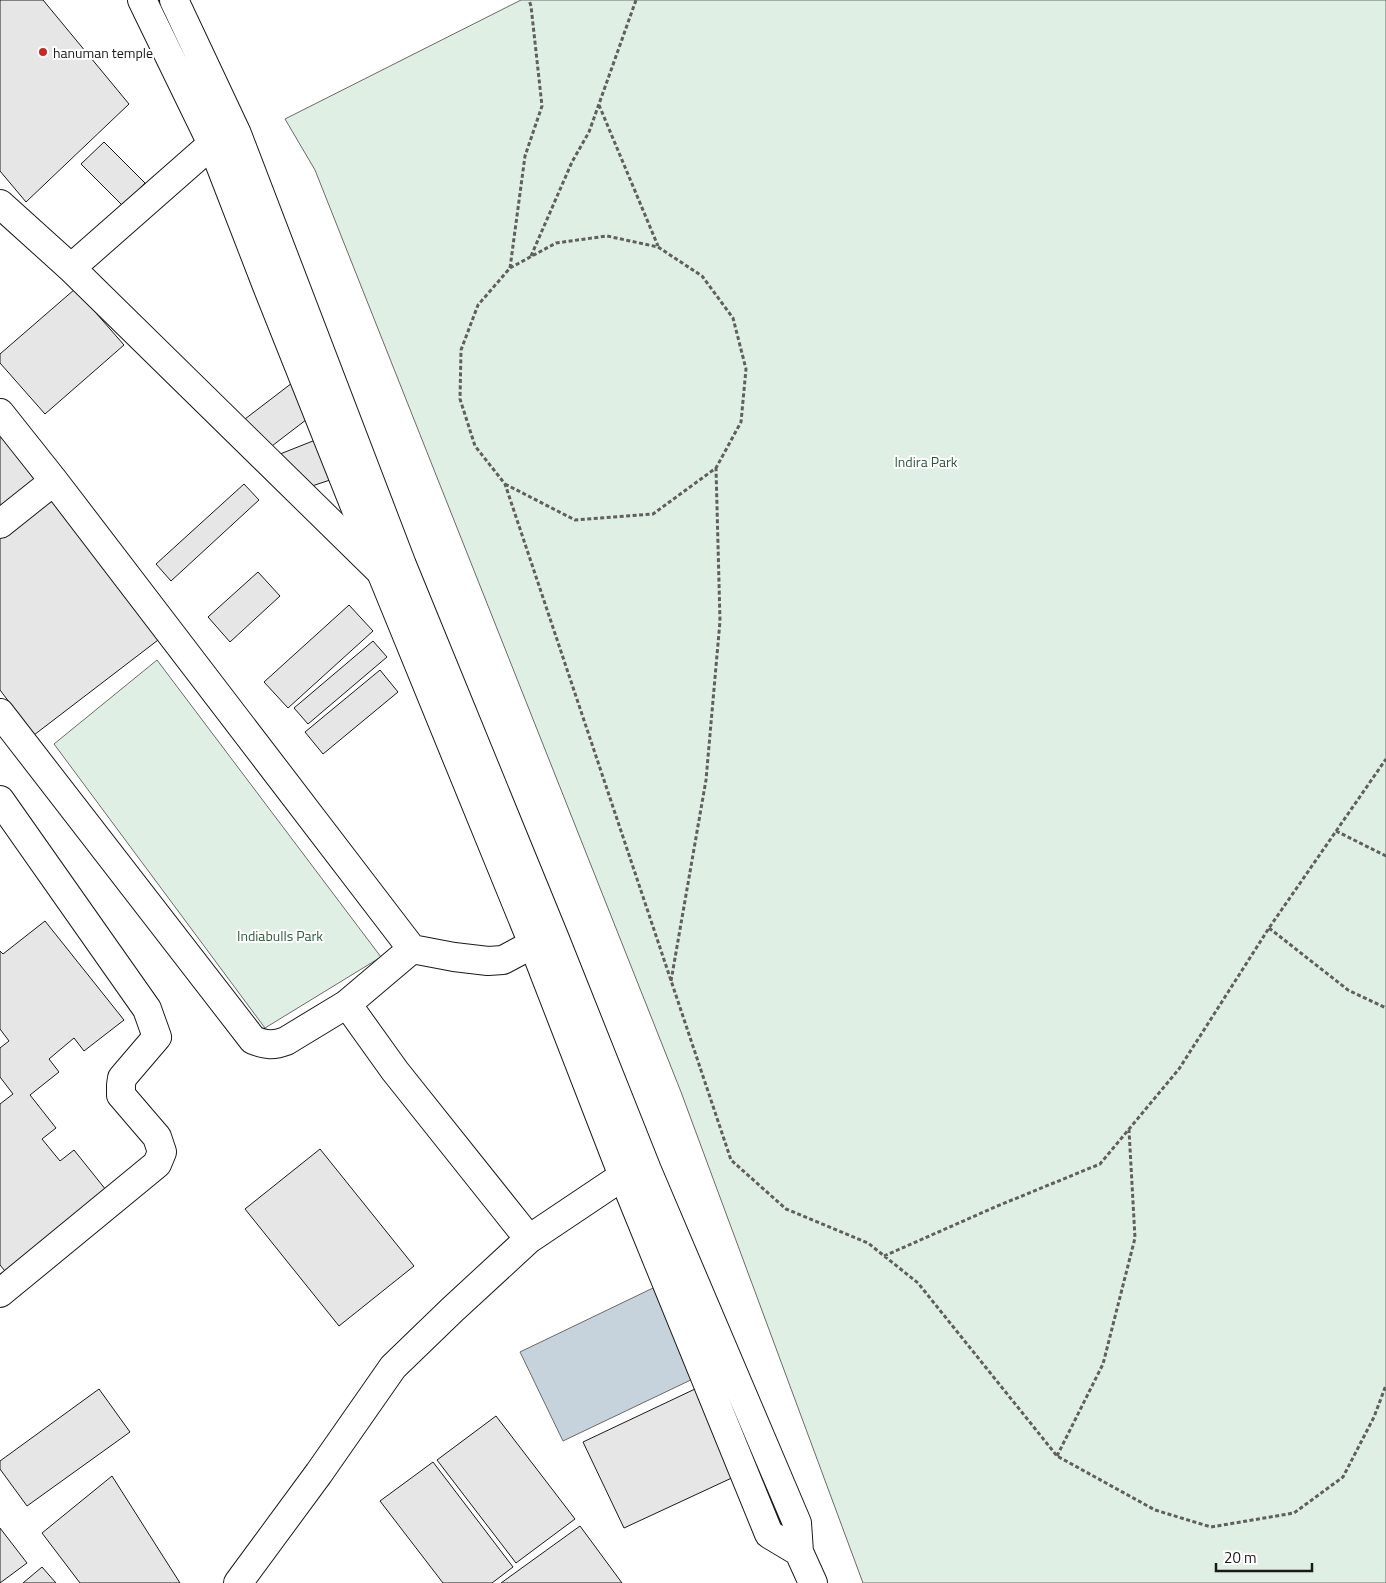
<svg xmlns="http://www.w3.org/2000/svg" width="1386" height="1583" viewBox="0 0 1386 1583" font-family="'Titillium Web',sans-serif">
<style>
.green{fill:#e0efe3;stroke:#6a6a6a}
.water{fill:#c6d2dc;stroke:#6a6a6a}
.building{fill:#e6e6e6;stroke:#1a1a1a}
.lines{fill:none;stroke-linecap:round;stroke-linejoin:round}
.minor-casing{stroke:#1a1a1a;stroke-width:30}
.tertiary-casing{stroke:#1a1a1a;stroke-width:30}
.path{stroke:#5f5f5f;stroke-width:3;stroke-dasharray:4 2.5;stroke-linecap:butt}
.minor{stroke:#fff;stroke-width:28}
.tertiary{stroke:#fff;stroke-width:28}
.poi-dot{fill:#c62828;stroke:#fff;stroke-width:2}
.labels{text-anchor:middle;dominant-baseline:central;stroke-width:4;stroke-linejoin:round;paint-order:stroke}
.poi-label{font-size:14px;fill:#1a1a1a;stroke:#fff;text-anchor:start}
.park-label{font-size:14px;fill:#2b5a34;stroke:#fff}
</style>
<rect width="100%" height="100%" fill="#fff"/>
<path class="green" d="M521,0H1386V1583H863L681,1092L315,170L285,119Z
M157,660L381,957L265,1028L54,744Z"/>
<path class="water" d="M653,1288L697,1377L563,1441L520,1352Z"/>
<path class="building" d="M0,0H43L129,104L26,202L0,171Z
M104,142L145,183L123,206L81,164Z
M75,289L124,345L45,414L0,363V354Z
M292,383L315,413L268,449L245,419Z
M0,435L38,484L0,514Z
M323,437L339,477L300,490L275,456Z
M244,484L259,500L171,581L156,564Z
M52,494L162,637L34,735L0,690V533Z
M258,572L280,596L230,642L208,617Z
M349,605L373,631L288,708L264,682Z
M373,641L387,657L308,724L294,708Z
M380,670L398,692L323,754L305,732Z
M45,921L124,1020L84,1051L74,1038L49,1059L59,1072L30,1095L56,1128L42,1139L60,1161L74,1150L106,1190L5,1271L0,1265V1104L13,1094L0,1077V1048L9,1041L0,1029V951L3,954Z
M320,1149L414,1266L339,1326L245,1209Z
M99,1389L130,1432L27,1506L0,1469V1461Z
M695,1389L736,1476L624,1528L583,1442Z
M496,1416L575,1519L516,1563L437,1460Z
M433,1462L513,1567L492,1583H443L380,1501Z
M112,1476L180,1583H80L42,1533Z
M580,1526L622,1583H501Z
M0,1528L27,1563L0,1583Z
M42,1567L56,1583H23Z"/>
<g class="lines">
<defs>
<path id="minor" d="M0,204L71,268L381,572L384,571
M71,268L212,144
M0,413L54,481L412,949L454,957L488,961L503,960L533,944
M0,524L54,481
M0,713L253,1040C266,1045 273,1046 286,1041L347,1004L412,949
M0,800L147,1009L157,1037L122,1078L121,1085V1095L157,1137L162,1152L157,1164L0,1293
M347,1004L395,1071L529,1239
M238,1583L319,1473L393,1367L452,1310L529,1239L623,1176L646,1170"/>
<path id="tertiary" d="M142,0L212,144L267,286L381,572L533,944L623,1176L769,1534L799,1552
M174,0L237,134L402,565L555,939L647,1170L797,1523L799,1552L813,1583"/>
</defs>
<use href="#minor" class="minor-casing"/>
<use href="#tertiary" class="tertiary-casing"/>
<path class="path" d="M599,105L658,246
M531,256L572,162L589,132L636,0
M510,268L525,156L542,106L531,6L529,0
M505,484L575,520L653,514L716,468L741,422L746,369L733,318L702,276L658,247L607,236L556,243L510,268L478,305L461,350L460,399L475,446L505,484L731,1160L786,1209L868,1243L918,1283L1057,1456L1155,1510L1211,1527L1294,1513L1343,1477L1374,1417L1386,1385
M1336,831L1386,856
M1269,928L1348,990L1386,1008
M671,981L706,780L720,621L716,468
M884,1256L995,1207L1100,1164L1179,1069L1269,928L1386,759
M1057,1456L1103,1364L1135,1238L1129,1130"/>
<use href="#minor" class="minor"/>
<use href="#tertiary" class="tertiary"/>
</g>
<circle class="poi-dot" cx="43" cy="52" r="5"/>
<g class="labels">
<g class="poi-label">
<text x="53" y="52">hanuman temple</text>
</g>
<g class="park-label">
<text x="926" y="461">Indira Park</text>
<text x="280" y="935">Indiabulls Park</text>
</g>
</g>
<path d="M1216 1563v8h96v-8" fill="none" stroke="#1a1a1a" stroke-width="2.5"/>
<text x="1224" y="1563" font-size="15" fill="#1a1a1a" stroke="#ffffff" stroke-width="4" paint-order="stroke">20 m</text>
</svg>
